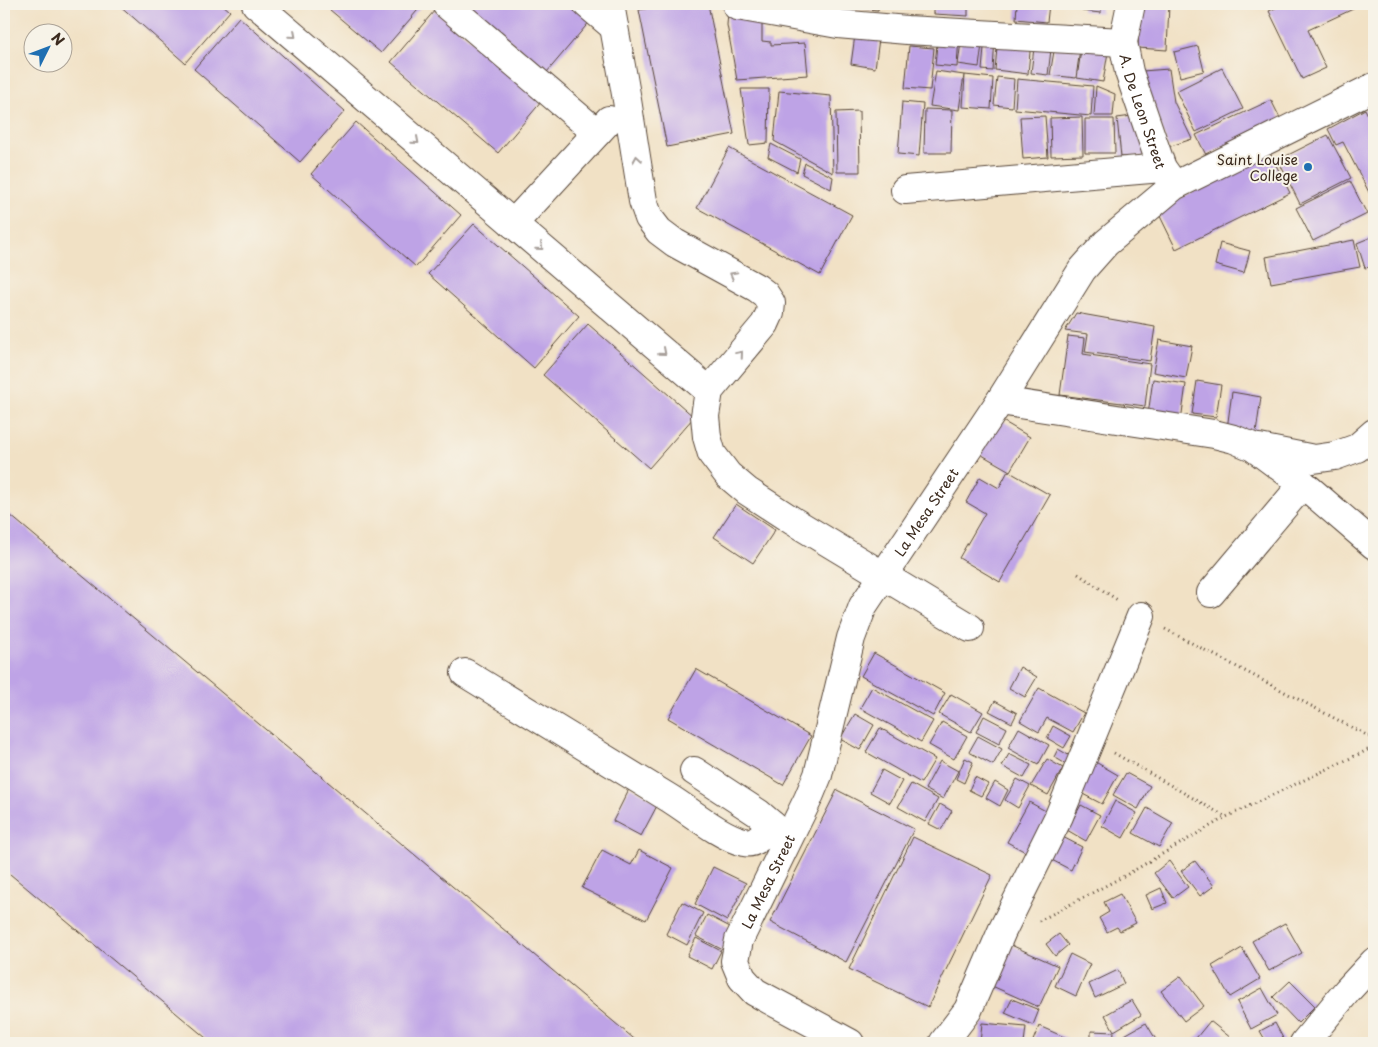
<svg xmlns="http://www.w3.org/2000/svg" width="1378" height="1047" viewBox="0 0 1378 1047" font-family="'Playpen Sans',sans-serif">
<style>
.building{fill:#bea3e6}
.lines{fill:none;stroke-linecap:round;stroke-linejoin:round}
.minor-casing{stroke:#564537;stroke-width:30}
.path{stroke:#564537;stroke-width:3;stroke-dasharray:1 4;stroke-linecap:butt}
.minor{stroke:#fff;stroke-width:28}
.oneway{stroke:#a79f9a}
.poi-dot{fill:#1f6fb2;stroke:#f7f3e8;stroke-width:2}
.labels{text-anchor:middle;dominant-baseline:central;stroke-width:4;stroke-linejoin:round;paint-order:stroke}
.street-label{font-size:14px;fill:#3b2a1e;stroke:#f7f3e8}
.poi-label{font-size:14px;fill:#3b2a1e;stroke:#f7f3e8;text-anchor:end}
</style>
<rect width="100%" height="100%" fill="#f7f3e8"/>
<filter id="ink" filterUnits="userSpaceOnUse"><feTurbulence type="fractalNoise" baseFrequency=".02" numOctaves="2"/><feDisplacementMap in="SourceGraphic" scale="10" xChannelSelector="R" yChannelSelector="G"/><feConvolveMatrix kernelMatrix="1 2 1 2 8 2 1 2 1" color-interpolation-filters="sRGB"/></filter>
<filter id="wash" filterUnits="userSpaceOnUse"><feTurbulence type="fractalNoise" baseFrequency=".0096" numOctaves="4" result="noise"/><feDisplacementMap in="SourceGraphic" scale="20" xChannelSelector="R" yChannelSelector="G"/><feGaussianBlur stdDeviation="1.12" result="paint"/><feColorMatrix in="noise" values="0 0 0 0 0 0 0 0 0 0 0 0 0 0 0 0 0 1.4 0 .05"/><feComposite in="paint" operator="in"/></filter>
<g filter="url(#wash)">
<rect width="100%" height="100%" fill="#f1e1c5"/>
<g id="blocks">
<path class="building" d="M118,4H222L230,11L185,63Z
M323,4H423L381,53Z
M467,4H572L591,20L547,72Z
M670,4H708L734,134L667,147L639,10Z
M848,4H879L878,10L847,7Z
M934,4H968V16L934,14Z
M1017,4H1049L1047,22L1016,19Z
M1083,4H1101V13L1082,11Z
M1140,4H1169L1167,50L1138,48Z
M1284,4H1351L1353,9L1308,30L1326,68L1302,79L1269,11Z
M435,10L542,101L498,153L391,62Z
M728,13L762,17V41L771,42V45L805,43L808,75L737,80L727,25Z
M239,17L345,111L300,162L194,69Z
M938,33L959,35L957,67L935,65Z
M855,35L879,39L875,68L851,64Z
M962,35L983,37L979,67L958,64Z
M985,36L995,37L993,71L982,70Z
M998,37L1031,41L1028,74L995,70Z
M1035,39L1052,41L1048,75L1031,73Z
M1082,43L1109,46L1103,82L1077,78Z
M1055,45L1080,49L1076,78L1050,75Z
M909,46L934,48L930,90L905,88Z
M1198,46L1204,71L1180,77L1174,52Z
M1222,68L1243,109L1196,132L1176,91Z
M1169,69L1174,102L1192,139L1168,147L1142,71Z
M936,71L964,75L959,110L930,106Z
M965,75L993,78L991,109L963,107Z
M997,77L1014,79L1012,107L994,105Z
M1017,79L1093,86L1091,116L1015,109Z
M1096,86L1115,94L1113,116H1094Z
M741,89H769L768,143L749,145Z
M779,91L831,96L833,173L774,141Z
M1271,100L1281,120L1206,155L1196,135Z
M902,102L923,104L919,156L898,154Z
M925,109L952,110L951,153H924Z
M1365,109L1374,128V202L1343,142L1336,145L1328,129Z
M859,111L860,172H837L836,112Z
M1045,116L1048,157L1023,159L1020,117Z
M1132,116L1153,156L1121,157L1117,118Z
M1082,117L1083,155L1051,156L1050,118Z
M1085,119H1114L1115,153H1085Z
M356,122L461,215L416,267L311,174Z
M1328,135L1351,178L1300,204L1278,160Z
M771,144L800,159L797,172L768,157Z
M729,148L852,215L820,275L697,208Z
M1270,153L1290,193L1176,249L1157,210Z
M805,163L833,177L831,189L802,174Z
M1350,181L1367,214L1313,241L1296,208Z
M474,224L579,316L534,368L428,274Z
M1374,236V266L1365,268L1357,243Z
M1354,240L1360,267L1271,283L1266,257Z
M1220,243L1250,251L1244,273L1215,265Z
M1076,313L1155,327L1150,361L1085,352L1088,334L1065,331Z
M588,324L694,417L649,468L543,375Z
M1068,336L1085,338L1083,354L1150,364L1145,406L1060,395Z
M1159,340L1192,346L1186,378L1153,372Z
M1153,379L1186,384L1181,421L1148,415Z
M1197,381L1221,385L1216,417L1192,414Z
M1232,392L1261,397L1256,433L1227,429Z
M994,416L1030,437L1010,471L975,451Z
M1008,471L1050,495L1000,582L959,558L985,513L966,502L980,477L999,488Z
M736,504L775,530L753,563L714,537Z
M4,510L639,1043H212L4,869Z
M874,653L945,693L933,716L861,676Z
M1020,667L1037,677L1025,697L1009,688Z
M696,669L811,736L783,785L668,718Z
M872,687L933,721L921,742L860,708Z
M1039,688L1084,713L1073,732L1047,718L1039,732L1020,721Z
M951,694L983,712L971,732L939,714Z
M995,701L1017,713L1012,723L989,711Z
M855,714L874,725L860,750L840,739Z
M984,716L1007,728L999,744L976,732Z
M942,722L967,736L954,759L929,745Z
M1053,726L1071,736L1064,748L1047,738Z
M880,728L935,759L921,783L866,752Z
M1019,728L1049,745L1038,765L1008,748Z
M978,736L1002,749L993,765L969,752Z
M1058,749L1070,756L1066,764L1054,757Z
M1009,754L1031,765L1024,778L1002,766Z
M965,758L973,762L964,783L956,779Z
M1047,759L1063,768L1048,795L1031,786Z
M1092,760L1118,775L1102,804L1075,790Z
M940,761L958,771L943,799L925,789Z
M882,770L902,781L890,803L870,792Z
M1126,773L1150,786L1138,809L1113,795Z
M975,777L988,784L981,796L969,790Z
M1017,779L1030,786L1018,808L1005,800Z
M995,782L1008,790L1000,806L986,798Z
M911,784L938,799L925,822L898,807Z
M630,787L659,802L641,836L613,821Z
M837,790L914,829L846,962L770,922Z
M1115,801L1137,813L1123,838L1102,826Z
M1029,802L1055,816L1033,856L1007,842Z
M940,804L952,811L941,830L929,824Z
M1081,805L1100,815L1086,841L1067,830Z
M1147,808L1173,823L1159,847L1133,833Z
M1057,834L1082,847L1071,870L1046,857Z
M913,837L992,875L928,1007L849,969Z
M602,850L631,865L639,850L673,868L646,920L582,888Z
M1169,861L1188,887L1173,898L1154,873Z
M1195,861L1214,886L1200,896L1181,871Z
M713,867L746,883L727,921L695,904Z
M1161,888L1167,903L1152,909L1146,895Z
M1120,894L1136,923L1120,931L1117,927L1107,932L1099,918L1109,912L1104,902Z
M682,902L703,913L687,945L666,934Z
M707,915L734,929L723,950L696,936Z
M1285,923L1302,953L1269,971L1252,941Z
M1059,934L1068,945L1055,956L1046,944Z
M696,938L721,951L712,969L687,956Z
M1011,945L1058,966L1039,1007L992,986Z
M1242,948L1260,979L1230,997L1212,966Z
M1070,954L1090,964L1076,996L1055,986Z
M1118,970L1124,984L1095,998L1089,984Z
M1181,976L1204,1006L1184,1021L1161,991Z
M1290,981L1315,1006L1298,1023L1273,997Z
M1262,988L1277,1015L1251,1029L1237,1002Z
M1012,999L1039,1010L1033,1025L1005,1013Z
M1132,1000L1141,1015L1114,1031L1105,1015Z
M1210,1021L1237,1043H1192Z
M982,1023L1026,1027L1024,1043H980Z
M1146,1023L1158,1043H1125L1121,1037Z
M1275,1023L1285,1042L1284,1043H1267L1260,1031Z
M1039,1026L1078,1043H1032Z
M1091,1031L1114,1032L1113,1043H1091Z"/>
</g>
</g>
<g filter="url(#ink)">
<use href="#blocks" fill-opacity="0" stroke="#564537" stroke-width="1"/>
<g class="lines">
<defs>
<g id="minor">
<path d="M256,4L709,391"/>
<path d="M446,4L597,133"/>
<path d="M587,4L614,27"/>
<path d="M610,4L627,100L643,201L649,218L659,231L675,243L757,288L765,294L771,303L770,313L765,324L709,391L705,416L707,437L712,454L728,475L747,491L793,521L970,628"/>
<path id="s1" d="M1131,4L1123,42L1129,72L1162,168L1172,182"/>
<path d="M737,6L838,24L907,30L1123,42"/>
<path d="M905,190L1162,168"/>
<path d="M513,224L609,120"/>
<path d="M1000,401L1214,434L1234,439L1253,447L1303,484L1374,545"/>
<path d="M1259,448L1314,459L1335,456L1357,448L1374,433"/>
<path d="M1211,593L1303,484"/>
<path d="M465,673C533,715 601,756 669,798C690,811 721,837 744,842C756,845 764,833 772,825"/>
<path d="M694,771L758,813L786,837"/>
<path id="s2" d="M850,1043L755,992L742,978L735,961L739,940L808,799L818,775L851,638L863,606L1000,401L1082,270L1106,243L1174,186L1374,87"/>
<path d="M943,1043L968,1010L1002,931L1059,816L1141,616"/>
<path d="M1304,1043L1347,991L1374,962"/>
</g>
</defs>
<use href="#minor" class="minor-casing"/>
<path class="path" d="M1078,574L1119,601
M1165,629L1374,739
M1114,753L1226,817
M1039,921L1126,875L1226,817L1374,747"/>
<use href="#minor" class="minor"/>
</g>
<defs><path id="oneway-chevron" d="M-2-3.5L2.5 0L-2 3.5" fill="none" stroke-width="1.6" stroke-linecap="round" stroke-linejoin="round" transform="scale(1.25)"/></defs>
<g class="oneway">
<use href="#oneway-chevron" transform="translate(293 35) rotate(41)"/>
<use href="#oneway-chevron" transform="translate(416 141) rotate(41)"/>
<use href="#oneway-chevron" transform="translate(637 159) rotate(-99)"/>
<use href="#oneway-chevron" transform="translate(540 247) rotate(41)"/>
<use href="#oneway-chevron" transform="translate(733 275) rotate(-151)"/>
<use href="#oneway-chevron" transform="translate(663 352) rotate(41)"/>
<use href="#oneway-chevron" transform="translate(740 354) rotate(-50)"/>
</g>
</g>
<circle class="poi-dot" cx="1308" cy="167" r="5"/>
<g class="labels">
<g class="street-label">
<text stroke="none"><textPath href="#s1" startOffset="111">A. De Leon Street</textPath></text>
<text stroke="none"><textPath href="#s2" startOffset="638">La Mesa Street</textPath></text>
<text stroke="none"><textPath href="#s2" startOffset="232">La Mesa Street</textPath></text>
</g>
<g class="poi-label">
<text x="1298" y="159">Saint Louise<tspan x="1298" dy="16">College</tspan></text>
</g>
</g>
<rect width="1378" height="1047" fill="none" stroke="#f7f3e8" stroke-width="20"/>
<g transform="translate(48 48) rotate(48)"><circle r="24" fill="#f7f3e8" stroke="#aca397"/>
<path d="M0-4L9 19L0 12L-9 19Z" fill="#1f6fb2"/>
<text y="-8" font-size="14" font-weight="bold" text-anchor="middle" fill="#3b2a1e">N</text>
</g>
</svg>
